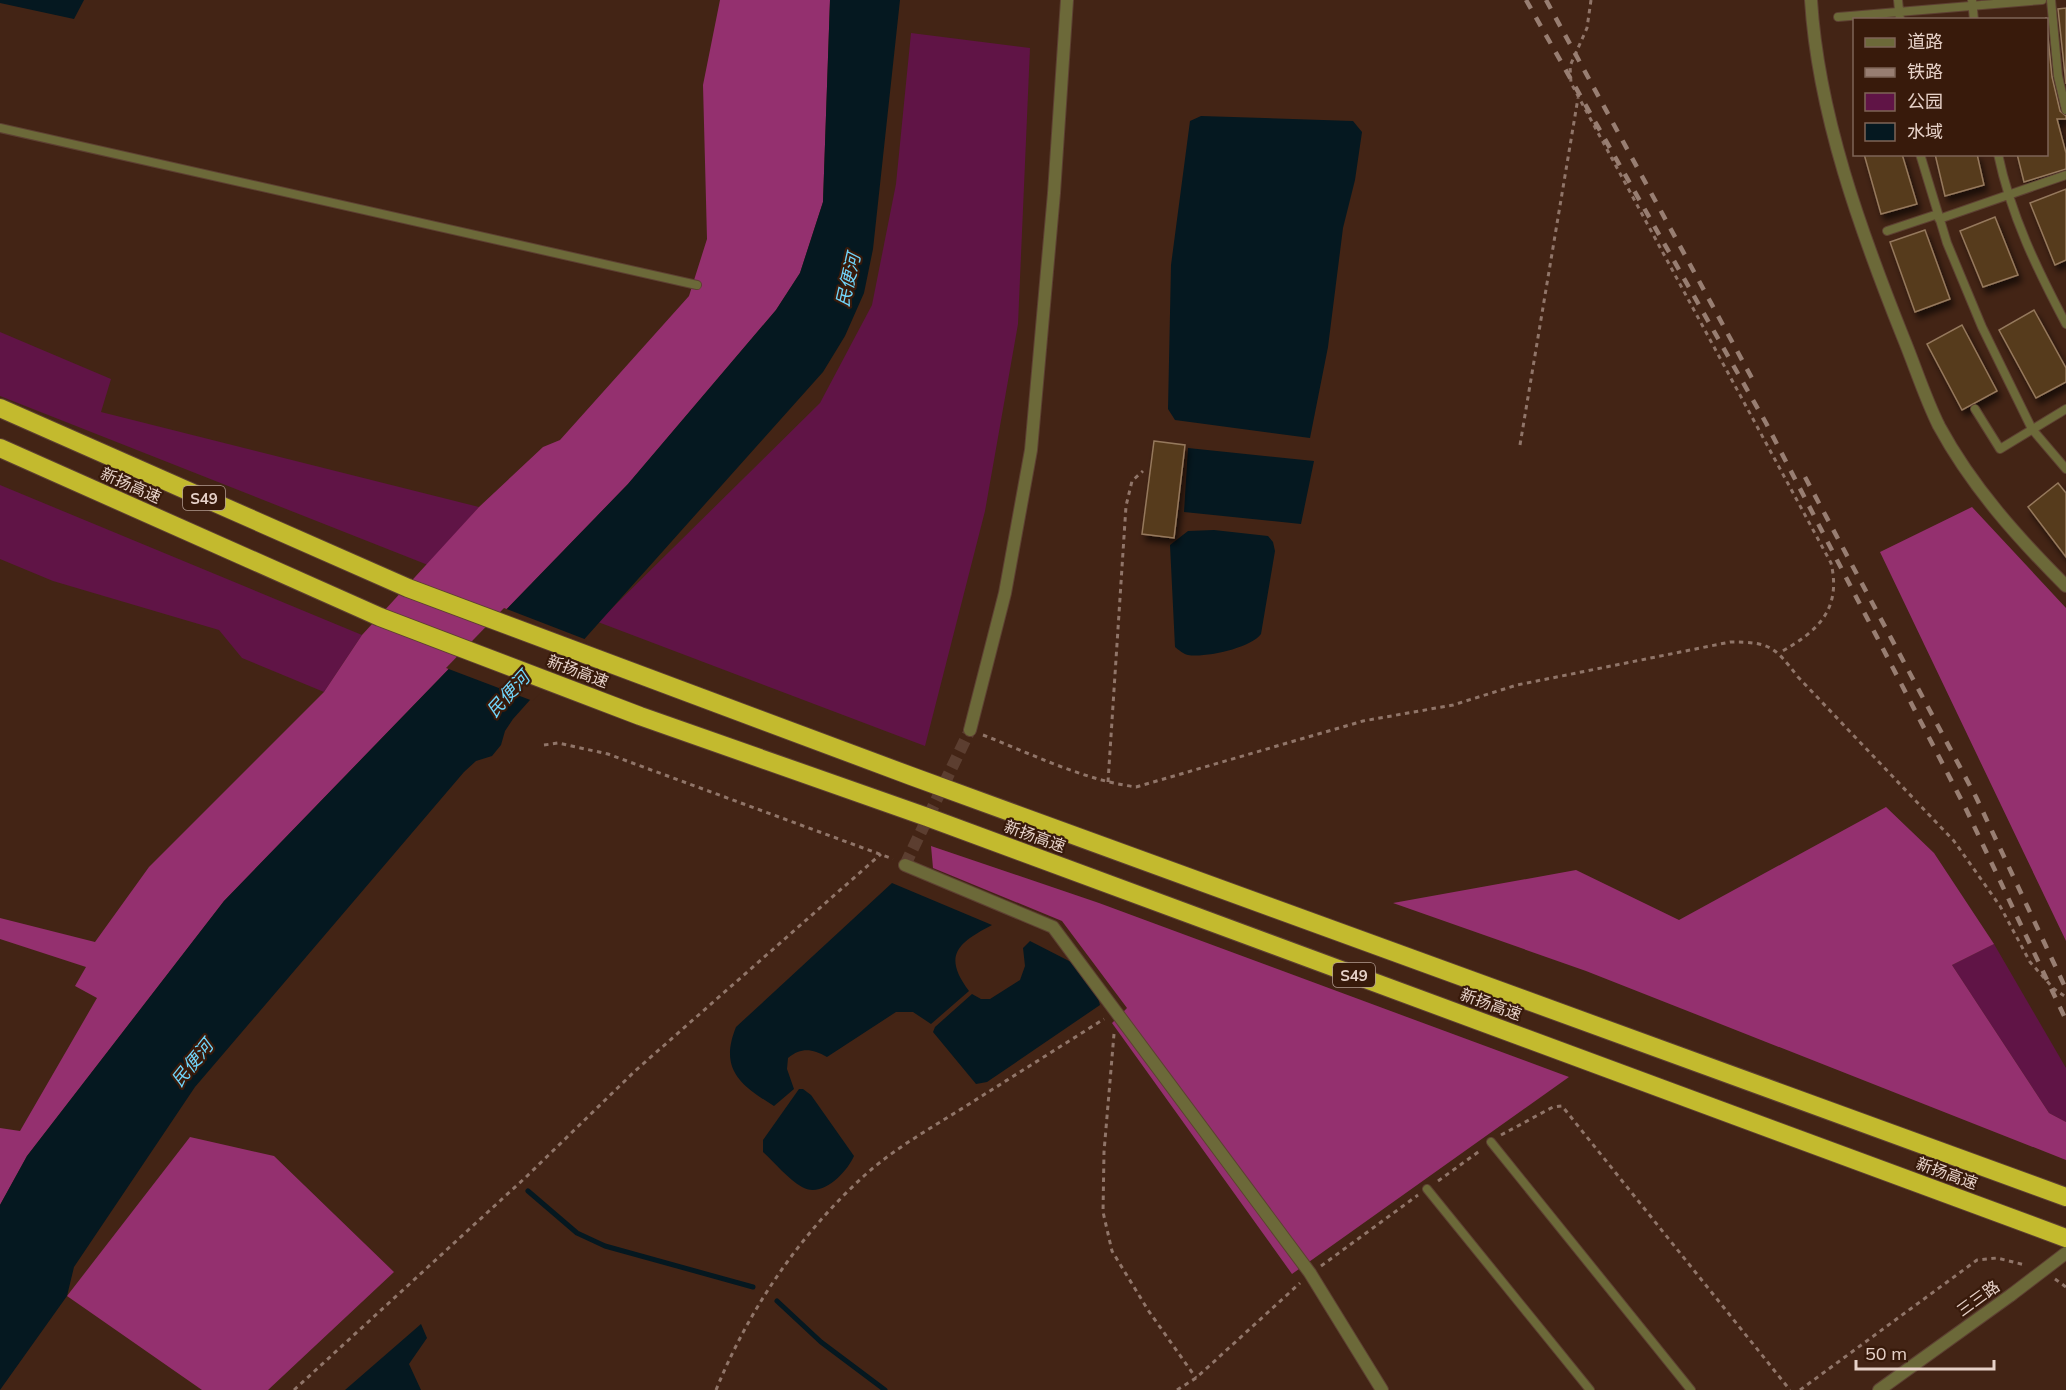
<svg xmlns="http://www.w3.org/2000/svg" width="2066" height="1390" viewBox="0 0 2066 1390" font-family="Mulish,'Noto Sans SC',sans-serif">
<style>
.green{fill:#601446}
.forest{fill:#94306f}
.water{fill:#051820}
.pier{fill:#432415}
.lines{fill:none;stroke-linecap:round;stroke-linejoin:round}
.stream{stroke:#051820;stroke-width:5}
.building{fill:#573a1b;stroke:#95795d;stroke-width:1.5;filter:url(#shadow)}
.street-tunnel{stroke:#5c3e30;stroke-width:12;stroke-dasharray:12 6;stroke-linecap:butt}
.lane-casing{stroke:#5d4032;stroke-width:10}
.street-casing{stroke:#5d4032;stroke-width:14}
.highway-casing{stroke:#5d4032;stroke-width:20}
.path{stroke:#907569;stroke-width:3;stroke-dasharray:4.5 4.5;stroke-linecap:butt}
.lane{stroke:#6c6939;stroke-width:8}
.street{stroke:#6c6939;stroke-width:12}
.highway{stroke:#c3ba2e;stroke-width:18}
.rail{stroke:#987e72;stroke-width:4.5;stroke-dasharray:10 10;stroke-linecap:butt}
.street-bridge-casing{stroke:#5d4032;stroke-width:14;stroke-linecap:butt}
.street-bridge{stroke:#6c6939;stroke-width:12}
.labels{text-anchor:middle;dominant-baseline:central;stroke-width:4.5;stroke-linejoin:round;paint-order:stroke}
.shield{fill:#381a0b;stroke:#b29b90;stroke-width:1.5}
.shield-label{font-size:15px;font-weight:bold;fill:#e7d2c9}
.street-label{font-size:16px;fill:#e7d2c9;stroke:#381a0b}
.water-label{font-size:18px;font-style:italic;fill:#71d6fc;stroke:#381a0b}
</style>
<defs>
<filter id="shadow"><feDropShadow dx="3.5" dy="6" stdDeviation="3" flood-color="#0009"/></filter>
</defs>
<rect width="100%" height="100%" fill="#432415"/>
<path class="green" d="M911,33L1030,48L1018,324L985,511L925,746L598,622L820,403L872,305L896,184Z
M0,332L111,379L101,412L479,507L428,565L0,396Z
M0,485L362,635L324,692L242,658L219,630L53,581L0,559Z
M1994,944L2066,1068V1122L2049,1113L1952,965Z"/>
<path class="forest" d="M720,0H830L823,202L800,273L776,310L628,484L224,901L27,1156L0,1205V1128L20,1131L97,998L75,986L86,967L0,939V918L95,942L149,867L324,692L362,635L479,507L543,447L560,440L689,296L707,239L703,85Z
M1972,507L2066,608V941L1880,552Z
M1886,807L1934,853L1994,944L1952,965L2049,1113L2066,1122V1160L1586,971L1393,903L1576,870L1679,920Z
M931,846L1099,903L1569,1077L1292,1274L1112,1023L1127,1008L1062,921L933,868Z
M190,1137L274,1156L394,1272L268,1390H202L67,1296Z"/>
<path class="water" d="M0,0H84L74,19L0,3Z
M830,0H900L873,249L864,293L845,336L823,372L513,719L505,731L501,745L492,756L476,761L464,772L195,1087L74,1267L67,1296L0,1390V1205L27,1156L224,901L628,484L776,310L800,273L823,202Z
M1201,116L1353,121L1362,132L1355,180L1343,228L1328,347L1310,438L1175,420L1168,409L1171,265L1190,121Z
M1188,448L1314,461L1301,524L1184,512Z
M1214,530L1268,536L1273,542L1275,551L1261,634C1251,648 1205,658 1188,655C1183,654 1179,650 1175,647L1170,545L1188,531Z
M892,883L992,925C958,943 942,955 969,991L931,1024L913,1012H896L827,1057C812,1049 802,1047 788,1058L787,1069L794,1089L774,1106C740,1085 719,1069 736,1027Z
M1030,941L1071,962L1098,998L1100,1005L987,1082L976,1084L933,1032L935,1027L972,994L981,999H990L1020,980L1025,966L1023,948Z
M799,1089H803L811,1095L854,1156C847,1172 822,1199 802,1187C788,1179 775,1163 763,1152V1140Z
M421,1324L427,1338L409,1364L421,1390H345Z"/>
<path class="pier" d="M504,608L587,640L533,701L446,668Z"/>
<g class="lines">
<path class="stream" d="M528,1191L577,1233L605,1246L753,1287
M777,1301L821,1342L885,1390"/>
</g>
<path class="building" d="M2066,8V84L2058,9Z
M2046,17L2052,77L2060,111L2066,116V119H2057L2066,153V169L2024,182L2017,154H2046Z
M1864,154H1902L1917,204L1881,214Z
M1935,154H1977L1984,185L1945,196Z
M2066,189V260L2055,265L2030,203Z
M1995,217L2018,275L1983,287L1960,231Z
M1925,230L1950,299L1915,312L1890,242Z
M2034,310L2066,368V382L2036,398L1999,330Z
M1962,325L1997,391L1962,410L1927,344Z
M1154,441L1185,445L1174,538L1142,534Z
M2058,483L2066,493V557L2028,507Z"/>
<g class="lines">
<path class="street-tunnel" d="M905,865L970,730"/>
<defs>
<path id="lane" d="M1898,0L1900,20
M1972,0L1974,20
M2051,0L2058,76L2066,110
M1838,17L2042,0
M0,128L697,285
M1920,154L1947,243L1982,327L2032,429L2066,469
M1998,154C2011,216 2037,269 2066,324
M1939,219L2066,175
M1887,231L1938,214
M1975,409L2000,449L2066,409
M1491,1142L1691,1390
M1427,1189L1590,1390"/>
<path id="street" d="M1811,0C1818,114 1861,232 1903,337C1915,366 1925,398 1939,426C1972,487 2018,538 2066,586
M970,730L1005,593L1031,450L1054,193L1067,0
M905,865L1053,927L1310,1273L1382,1390
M1879,1390L2011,1295"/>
<path id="highway" d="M0,408L408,588L911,776L2066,1197
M0,448L380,617L640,716L927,817L2066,1238"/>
</defs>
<use href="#lane" class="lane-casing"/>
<use href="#street" class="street-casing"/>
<use href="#highway" class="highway-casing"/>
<path class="path" d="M1591,0L1587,28L1570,66L1571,83L1831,563C1842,610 1817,632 1779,653
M1520,445L1578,98
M983,735C1032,754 1083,780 1136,787L1363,721L1453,705L1517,685L1730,642C1770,642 1774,646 1798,677L1954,841L2000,906L2030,962L2054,989L2066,997
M544,745L558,743L608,754L893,859
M1108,782L1126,506L1132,481L1143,471
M1114,1034L1104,1152L1103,1212L1112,1251L1148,1310L1196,1378
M1501,1135L1553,1107L1562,1106L1790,1390
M1438,1181L1481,1150
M1321,1266L1418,1195
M2055,1279L2066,1287
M294,1390L526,1177L635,1071L881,854
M716,1390C749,1309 800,1234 865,1175C895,1148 931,1128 966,1106C1012,1077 1058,1048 1104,1019
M1177,1390L1196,1378L1300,1283
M1800,1390L1977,1260L1997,1258L2025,1265"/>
<use href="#lane" class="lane"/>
<use href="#street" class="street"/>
<use href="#highway" class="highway"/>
<path class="rail" d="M1526,0L1766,423L1965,807L2066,1020
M1546,0L1754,382
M1805,477L1976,797L2066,989"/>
<defs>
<path id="street-bridge" d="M2011,1295L2066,1253"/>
</defs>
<use href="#street-bridge" class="street-bridge-casing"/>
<use href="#street-bridge" class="street-bridge"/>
</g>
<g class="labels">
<g class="shield">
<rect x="183" y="486" width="42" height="24" rx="4.5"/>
<rect x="1333" y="963" width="42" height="24" rx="4.5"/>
</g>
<g class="shield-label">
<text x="204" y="498">S49</text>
<text x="1354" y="975">S49</text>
</g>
<g class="street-label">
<text transform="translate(131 485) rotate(24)">新扬高速</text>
<text transform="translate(578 671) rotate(21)">新扬高速</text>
<text transform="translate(1035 836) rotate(20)">新扬高速</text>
<text transform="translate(1491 1004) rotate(20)">新扬高速</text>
<text transform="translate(1947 1173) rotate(20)">新扬高速</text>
<text transform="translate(1978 1298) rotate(-36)">三三路</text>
</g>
<g class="water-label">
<text transform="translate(848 280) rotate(-77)">民便河</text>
<text transform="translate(508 694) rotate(-48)">民便河</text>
<text transform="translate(192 1063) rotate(-51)">民便河</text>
</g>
</g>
<rect x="1853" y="18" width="195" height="138" fill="#381a0b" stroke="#7e6457" stroke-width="1.5"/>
<rect x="1865" y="38" width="30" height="9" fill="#6c6939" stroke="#7e6457" stroke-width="1.5"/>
<text x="1907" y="48" font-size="18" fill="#e7d2c9">道路</text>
<rect x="1865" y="68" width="30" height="9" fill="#987e72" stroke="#7e6457" stroke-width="1.5"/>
<text x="1907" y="78" font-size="18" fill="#e7d2c9">铁路</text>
<rect x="1865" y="93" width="30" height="18" fill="#601446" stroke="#7e6457" stroke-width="1.5"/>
<text x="1907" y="108" font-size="18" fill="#e7d2c9">公园</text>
<rect x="1865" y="123" width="30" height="18" fill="#051820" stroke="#7e6457" stroke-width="1.5"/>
<text x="1907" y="138" font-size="18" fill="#e7d2c9">水域</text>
<path d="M1856 1360v9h138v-9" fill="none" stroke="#e7d2c9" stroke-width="3"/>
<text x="1865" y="1360" font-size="18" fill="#e7d2c9" stroke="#381a0b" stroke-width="4.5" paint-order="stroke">50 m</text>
</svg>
